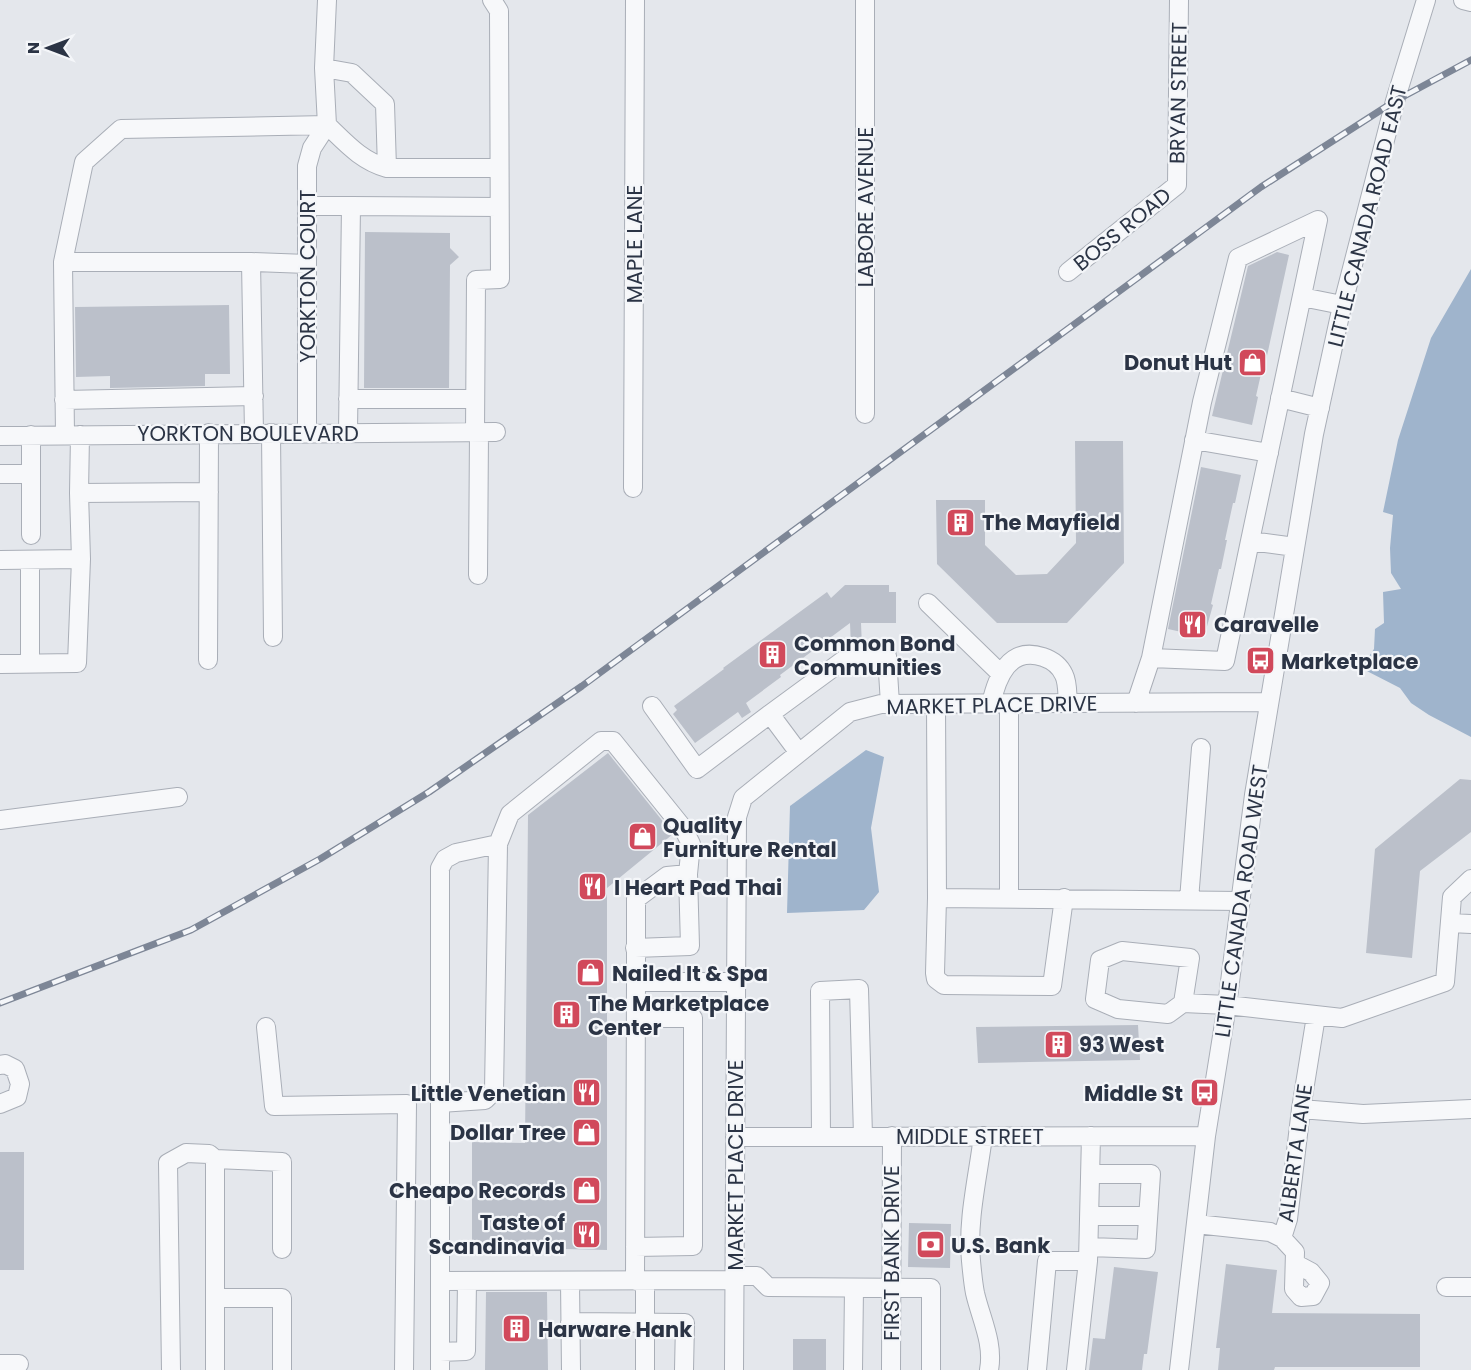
<svg xmlns="http://www.w3.org/2000/svg" width="1471" height="1370" viewBox="0 0 1471 1370" font-family="Poppins,sans-serif">
<style>
.water{fill:#9fb4cc}
.building{fill:#bbc0ca}
.lines{fill:none;stroke-linecap:round;stroke-linejoin:round}
.minor-casing{stroke:#a9aeb7;stroke-width:20}
.minor{stroke:#f7f8fa;stroke-width:18}
.rail-casing{stroke:#7d8696;stroke-width:7}
.rail{stroke:#f4f6f9;stroke-width:4.5;stroke-dasharray:14;stroke-linecap:butt}
.labels{text-anchor:middle;dominant-baseline:central;stroke-width:4.5;stroke-linejoin:round;paint-order:stroke}
.street-label{font-size:21px;fill:#2b3445;stroke:#f4f6f9}
.poi-label{font-size:21px;font-weight:bold;fill:#2b3445;stroke:#f4f6f9;text-anchor:start}
</style>
<rect width="100%" height="100%" fill="#e4e7ec"/>
<path class="water" d="M1471,269V737L1429,715L1411,703L1400,688L1361,668L1374,649L1375,629L1384,623L1383,592L1401,589L1391,573L1390,548L1393,515L1383,512L1398,440L1431,338Z
M866,750L884,757L871,828L879,892L864,910L787,913L790,806Z"/>
<path class="building" d="M365,232L450,233V248L459,257L450,265L449,388H364Z
M1277,252L1289,255L1263,374H1261L1256,396L1258,397L1252,425L1212,416L1248,266Z
M229,305L230,374H205V386L110,388V376L76,377L75,307Z
M1075,441H1123L1124,563L1067,623H997L937,564L936,500H985V545L1016,575L1047,574L1076,543Z
M1201,467L1241,475L1235,503H1233L1225,540H1227L1221,569H1219L1211,604L1213,605L1204,637L1168,629Z
M845,585H889V592H896V623H861L862,647H851L850,623L780,675L781,677L746,703L751,712L742,718L738,712L695,743L673,714L677,710L674,706L724,669L723,668L827,592L831,598Z
M608,753L673,834L607,888V1250L472,1247V1142L525,1143L528,815Z
M1460,779L1471,780V832L1420,871L1412,958L1366,953L1375,849Z
M1138,1025L1140,1060L978,1063L976,1027Z
M0,1152H24V1270H0Z
M909,1223L951,1224L950,1268L908,1267Z
M1226,1264L1277,1270L1272,1313L1420,1314V1367H1275L1274,1370H1218L1220,1348H1216Z
M1114,1267L1158,1272L1147,1354H1144L1142,1370H1089L1093,1338L1105,1339Z
M486,1292H547L548,1370H485Z
M793,1339H826V1370H793Z"/>
<g class="lines">
<defs>
<path id="minor" d="M327,0L324,68L352,73L385,104L387,168H499
M865,0V414
M1463,0L1471,2
M324,68L327,125C345,142 361,161 387,168
M307,206H351
M63,262L65,435
M251,262L254,433
M307,264L251,262H63L84,162L121,129L327,125
M1068,272L1177,185L1179,0
M1302,297L1342,305
M1280,398L1320,408
M348,399H475
M64,400L254,396
M307,432V166L312,148L327,125
M348,432L351,206L499,207
M475,432L476,280L500,279L499,11L492,0
M271,433L273,637
M31,435V535
M80,435L79,493L209,492
M0,436L496,432
M1194,440L1269,453
M0,474H31
M633,488L635,0
M79,493L81,559
M0,560L81,559L77,663L0,664
M30,560V664
M478,575L479,432
M928,603L1000,673
M1151,658L1202,402L1238,258L1318,220L1250,541
M208,660L209,433
M1136,703L1151,658L1225,661L1250,541L1295,547
M936,704L937,898L1241,901
M991,704C997,677 1009,646 1043,657C1052,660 1060,666 1064,675C1068,683 1067,695 1068,703
M652,706L697,769L770,714L799,753
M770,714L845,659L887,656L890,704
M0,820L178,797
M937,898L935,973L936,979L944,985L1052,986L1064,898
M1009,898V704
M1189,900L1201,748
M1450,923L1471,924
M635,948L690,946L688,874L667,876L636,899V982
M1183,1003L1168,1014L1118,1009L1095,999L1100,960L1122,951L1190,958L1183,1003L1227,1005L1342,1018L1445,982L1452,897L1471,879
M266,1027L274,1106L407,1104L404,1370
M0,1065L5,1064L15,1069L20,1084L17,1097L0,1104
M440,1103L485,1100L494,1091L498,844L510,814L601,741H613L683,828L691,844L688,874
M1301,1109L1363,1114L1471,1109
M821,1136L820,991L859,989L863,1136
M983,1136C978,1177 967,1220 971,1261C972,1271 973,1283 975,1293C981,1319 994,1343 989,1370
M735,1137L1206,1136
M215,1159L282,1162V1249
M1090,1216H1148
M1196,1224L1270,1232L1282,1238L1295,1252L1294,1289L1301,1297L1313,1296L1320,1283L1311,1272L1296,1264
M1282,1238L1288,1219L1301,1109L1316,1016
M635,1247L693,1246V1018H636
M1089,1247L1146,1249L1151,1174H1091
M734,1276H757L768,1287L931,1288V1370
M440,1281L734,1280
M570,1281L571,1370
M635,1281L636,982H736
M1446,1287H1471
M570,1322L685,1323L684,1370
M440,1352L466,1351L467,1282
M0,1364H19
M171,1370L168,1163L186,1153L209,1154L215,1159V1298
M215,1370V1298H282V1370
M440,1370V868L445,859L456,853L498,844
M645,1370V1281
M734,1370L737,817L743,798L850,712L881,704L1269,702
M853,1370L854,1288
M891,1370L892,1136
M1037,1370L1047,1261H1088L1091,1136
M1076,1370L1088,1261
M1179,1370L1206,1136L1227,1005L1254,795L1314,434L1340,315L1395,101L1426,0"/>
</defs>
<use href="#minor" class="minor-casing"/>
<use href="#minor" class="minor"/>
<defs>
<path id="rail" d="M0,1003L191,930L320,859L429,792L582,686L1261,187L1395,101L1471,60"/>
</defs>
<use href="#rail" class="rail-casing"/>
<use href="#rail" class="rail"/>
</g>
<defs>
<symbol id="shop-square" viewBox="-11 -11 22 22"><rect x="-9" y="-9" width="18" height="18" rx="4" fill="#d1495b" stroke="#f4f6f9"/><path d="M-5-2.5h2.3a2.7 3.5 0 0 1 5.4 0H5L5.5 6h-11ZM-1.5-2.5h3a1.5 2.3 0 0 0-3 0Z" fill="#fff"/></symbol>
<symbol id="building-square" viewBox="-11 -11 22 22"><rect x="-9" y="-9" width="18" height="18" rx="4" fill="#d1495b" stroke="#f4f6f9"/><path d="M-4-6H4V6H1V3H-1V6H-4ZM-2.5-4.3h1.7v1.8h-1.7ZM.8-4.3h1.7v1.8H.8ZM-2.5-1h1.7V.8h-1.7ZM.8-1h1.7V.8H.8Z" fill="#fff"/></symbol>
<symbol id="restaurant-square" viewBox="-11 -11 22 22"><rect x="-9" y="-9" width="18" height="18" rx="4" fill="#d1495b" stroke="#f4f6f9"/><path d="M-5-6h1v4h1v-4h1v4h1v-4h1v5L-1.5 .5V6h-2V.5L-5-1ZM5-6V6H3V1.5H1.5Q1.5-4 5-6Z" fill="#fff"/></symbol>
<symbol id="bus-square" viewBox="-11 -11 22 22"><rect x="-9" y="-9" width="18" height="18" rx="4" fill="#d1495b" stroke="#f4f6f9"/><path d="M-5-6H5V4H4V6H2V4H-2V6H-4V4H-5ZM-3.5-4V0h7V-4ZM-3.5 1.2v1.5H-2V1.2ZM2 1.2v1.5H3.5V1.2Z" fill="#fff"/></symbol>
<symbol id="bank-square" viewBox="-11 -11 22 22"><rect x="-9" y="-9" width="18" height="18" rx="4" fill="#d1495b" stroke="#f4f6f9"/><path d="M-6-4H6V4H-6ZM0-2.3a2.3 2.3 0 1 0 0 4.6a2.3 2.3 0 1 0 0-4.6Z" fill="#fff"/></symbol>
</defs>
<g fill-rule="evenodd">
<use href="#shop-square" x="1236" y="346" width="33" height="33"/>
<use href="#building-square" x="944" y="506" width="33" height="33"/>
<use href="#restaurant-square" x="1176" y="608" width="33" height="33"/>
<use href="#building-square" x="756" y="638" width="33" height="33"/>
<use href="#bus-square" x="1244" y="644" width="33" height="33"/>
<use href="#shop-square" x="626" y="820" width="33" height="33"/>
<use href="#restaurant-square" x="576" y="870" width="33" height="33"/>
<use href="#shop-square" x="574" y="956" width="33" height="33"/>
<use href="#building-square" x="550" y="998" width="33" height="33"/>
<use href="#building-square" x="1042" y="1028" width="33" height="33"/>
<use href="#restaurant-square" x="570" y="1076" width="33" height="33"/>
<use href="#bus-square" x="1188" y="1076" width="33" height="33"/>
<use href="#shop-square" x="570" y="1116" width="33" height="33"/>
<use href="#shop-square" x="570" y="1174" width="33" height="33"/>
<use href="#restaurant-square" x="570" y="1218" width="33" height="33"/>
<use href="#bank-square" x="914" y="1228" width="33" height="33"/>
<use href="#building-square" x="500" y="1312" width="33" height="33"/>
</g>
<g class="labels">
<g class="street-label">
<text transform="translate(1178 93) rotate(-89)">BRYAN STREET</text>
<text transform="translate(865 207) rotate(-90)">LABORE AVENUE</text>
<text transform="translate(1367 216) rotate(-76)">LITTLE CANADA ROAD EAST</text>
<text transform="translate(1122 229) rotate(-39)">BOSS ROAD</text>
<text transform="translate(634 244) rotate(-90)">MAPLE LANE</text>
<text transform="translate(307 276) rotate(-90)">YORKTON COURT</text>
<text x="248" y="433">YORKTON BOULEVARD</text>
<text transform="translate(992 705) rotate(-1)">MARKET PLACE DRIVE</text>
<text transform="translate(1241 901) rotate(-82)">LITTLE CANADA ROAD WEST</text>
<text x="970" y="1136">MIDDLE STREET</text>
<text transform="translate(1295 1153) rotate(-82)">ALBERTA LANE</text>
<text transform="translate(735 1165) rotate(-90)">MARKET PLACE DRIVE</text>
<text transform="translate(891 1253) rotate(-90)">FIRST BANK DRIVE</text>
</g>
<g class="poi-label">
<text x="1232" y="362" text-anchor="end">Donut Hut</text>
<text x="982" y="522">The Mayfield</text>
<text x="1214" y="624">Caravelle</text>
<text x="794" y="643">Common Bond<tspan x="794" dy="24">Communities</tspan></text>
<text x="1281" y="661">Marketplace</text>
<text x="663" y="825">Quality<tspan x="663" dy="24">Furniture Rental</tspan></text>
<text x="614" y="887">I Heart Pad Thai</text>
<text x="612" y="973">Nailed It &amp; Spa</text>
<text x="588" y="1003">The Marketplace<tspan x="588" dy="24">Center</tspan></text>
<text x="1079" y="1044">93 West</text>
<text x="566" y="1093" text-anchor="end">Little Venetian</text>
<text x="1183" y="1093" text-anchor="end">Middle St</text>
<text x="566" y="1132" text-anchor="end">Dollar Tree</text>
<text x="566" y="1190" text-anchor="end">Cheapo Records</text>
<text x="565" y="1222" text-anchor="end">Taste of<tspan x="565" dy="24">Scandinavia</tspan></text>
<text x="951" y="1245">U.S. Bank</text>
<text x="538" y="1329">Harware Hank</text>
</g>
</g>
<g transform="translate(48 48) rotate(270)" stroke="#f4f6f9" stroke-width="4.5" paint-order="stroke">
<path d="M0-4.5L10 22L0 15L-10 22Z" fill="#2b3445"/>
<text y="-9" font-size="16" font-weight="bold" text-anchor="middle" fill="#2b3445">N</text>
</g>
</svg>
